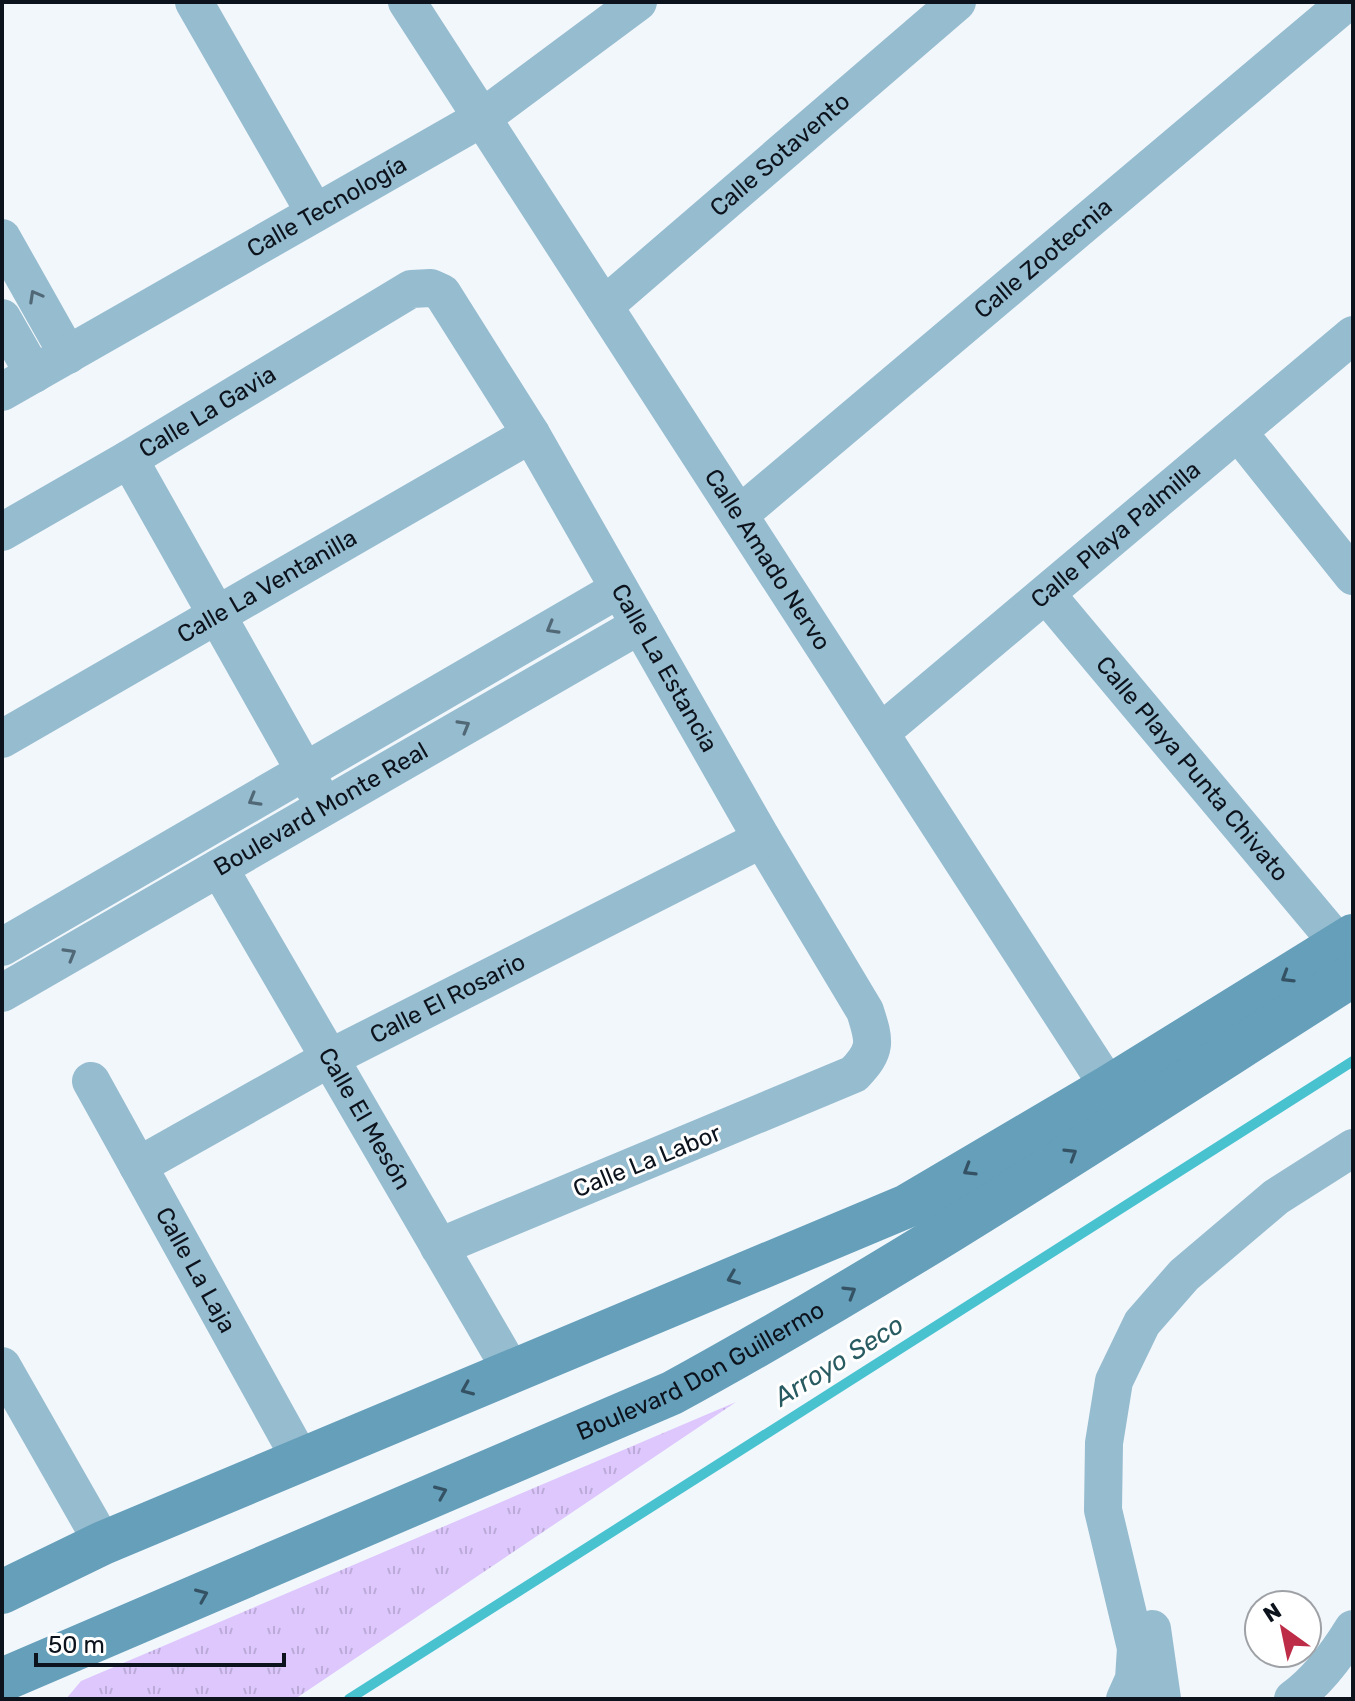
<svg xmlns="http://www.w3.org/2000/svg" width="1355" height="1701" viewBox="0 0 1355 1701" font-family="Rubik,sans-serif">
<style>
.grass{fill:url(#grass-tufts)}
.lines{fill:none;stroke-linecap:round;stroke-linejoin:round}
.stream{stroke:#49c2d0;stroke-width:10}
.minor{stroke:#96bccf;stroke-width:38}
.secondary{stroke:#659fba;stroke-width:44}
.oneway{stroke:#516876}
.oneway2{stroke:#345264}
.labels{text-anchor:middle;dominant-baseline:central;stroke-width:6;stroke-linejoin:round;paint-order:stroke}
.street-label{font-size:24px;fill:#0c131d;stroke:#fff}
.water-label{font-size:26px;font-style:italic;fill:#285b61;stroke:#fff}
</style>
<defs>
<pattern id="grass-tufts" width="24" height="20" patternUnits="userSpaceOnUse" patternTransform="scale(2)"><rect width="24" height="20" fill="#ddc7fd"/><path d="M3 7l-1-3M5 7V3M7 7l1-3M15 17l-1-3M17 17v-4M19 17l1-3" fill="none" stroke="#bcaad8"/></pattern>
</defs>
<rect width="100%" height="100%" fill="#f2f7fc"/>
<path class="grass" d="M736,1402L295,1699H66L81,1681Z"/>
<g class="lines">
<path class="stream" d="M349,1699L1353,1061"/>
<g class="minor">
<path d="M194,2L315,213"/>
<path id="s1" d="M407,2L1125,1112"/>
<path d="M2,238L68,355"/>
<path id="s2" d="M604,306L957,2"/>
<path d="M2,318L34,374"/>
<path id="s3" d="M2,392L482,118L638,2"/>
<path d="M1238,432L1353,576"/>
<path d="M129,459L316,791"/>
<path id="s4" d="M739,515L1347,2"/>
<path id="s5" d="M2,532L129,459L411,289L431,288L442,293L531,434L762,839L865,1011C875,1042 877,1050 854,1074L439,1247"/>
<path id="s6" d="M1046,594L1339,944"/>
<path id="s7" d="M880,733L1353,335"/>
<path id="s8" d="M2,739L531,434"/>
<path id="s9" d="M219,868L511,1370"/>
<path d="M2,947L619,589"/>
<path id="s10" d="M2,993L640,625"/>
<path id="s11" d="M91,1081L301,1460"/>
<path id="s12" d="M138,1166L330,1058L762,839"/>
<path d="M2,1366L103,1543"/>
<path d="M1152,1629L1162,1699"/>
<path d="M1125,1699L1134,1679L1136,1648L1103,1510L1104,1443L1114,1381L1142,1323L1184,1275L1276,1197L1353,1148"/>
<path d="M1293,1699C1318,1681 1337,1655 1353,1629"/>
</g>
<g class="secondary">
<path d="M2,1592L103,1543L907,1206L1109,1087L1353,936"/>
<path id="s13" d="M2,1680L672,1393C906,1265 1128,1118 1353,975"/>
</g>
</g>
<defs><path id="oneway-chevron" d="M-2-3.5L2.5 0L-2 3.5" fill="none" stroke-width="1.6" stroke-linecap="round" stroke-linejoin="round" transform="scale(2)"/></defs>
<g class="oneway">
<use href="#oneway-chevron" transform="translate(35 296) rotate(-119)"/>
<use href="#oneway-chevron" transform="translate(552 628) rotate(150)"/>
<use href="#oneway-chevron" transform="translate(464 726) rotate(-30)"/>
<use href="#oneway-chevron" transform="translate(254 800) rotate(150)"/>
<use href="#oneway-chevron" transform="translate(70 954) rotate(-30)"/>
</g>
<g class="oneway2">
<use href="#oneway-chevron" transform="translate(1287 977) rotate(148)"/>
<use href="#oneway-chevron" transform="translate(1071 1154) rotate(-32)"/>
<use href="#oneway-chevron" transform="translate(969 1170) rotate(149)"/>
<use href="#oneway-chevron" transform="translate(733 1278) rotate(158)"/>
<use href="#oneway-chevron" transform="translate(850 1292) rotate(-31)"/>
<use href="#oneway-chevron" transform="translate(467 1389) rotate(157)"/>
<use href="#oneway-chevron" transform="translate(441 1492) rotate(-23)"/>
<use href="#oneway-chevron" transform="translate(202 1595) rotate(-23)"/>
</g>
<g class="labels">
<g class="street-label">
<text stroke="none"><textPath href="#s2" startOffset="232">Calle Sotavento</textPath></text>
<text stroke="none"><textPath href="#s3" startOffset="374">Calle Tecnología</textPath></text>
<text stroke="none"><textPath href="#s4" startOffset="398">Calle Zootecnia</textPath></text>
<text stroke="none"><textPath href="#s5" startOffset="238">Calle La Gavia</textPath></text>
<text stroke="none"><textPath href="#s7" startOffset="308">Calle Playa Palmilla</textPath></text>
<text stroke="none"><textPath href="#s1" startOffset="664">Calle Amado Nervo</textPath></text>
<text stroke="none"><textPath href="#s8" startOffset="306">Calle La Ventanilla</textPath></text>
<text stroke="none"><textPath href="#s5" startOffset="944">Calle La Estancia</textPath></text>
<text stroke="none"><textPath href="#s6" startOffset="228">Calle Playa Punta Chivato</textPath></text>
<text stroke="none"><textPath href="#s10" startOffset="368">Boulevard Monte Real</textPath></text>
<text stroke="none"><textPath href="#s12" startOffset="352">Calle El Rosario</textPath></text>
<text stroke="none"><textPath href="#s9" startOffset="290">Calle El Mesón</textPath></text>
<text transform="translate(647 1161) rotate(-22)">Calle La Labor</text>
<text stroke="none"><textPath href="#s11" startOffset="216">Calle La Laja</textPath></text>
<text stroke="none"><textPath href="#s13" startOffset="764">Boulevard Don Guillermo</textPath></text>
</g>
<g class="water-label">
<text transform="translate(839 1361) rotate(-32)">Arroyo Seco</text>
</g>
</g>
<rect width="1355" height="1701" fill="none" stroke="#0c131d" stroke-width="8"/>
<g transform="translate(1283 1629) rotate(327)"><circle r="38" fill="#ffffff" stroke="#9ea1a5" stroke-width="2"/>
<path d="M0-6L14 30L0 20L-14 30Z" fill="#be2d47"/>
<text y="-12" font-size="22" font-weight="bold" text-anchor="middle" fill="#0c131d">N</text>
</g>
<path d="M36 1653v12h248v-12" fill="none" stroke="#0c131d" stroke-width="4"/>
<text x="48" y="1653" font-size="24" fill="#0c131d" stroke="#ffffff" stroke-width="6" paint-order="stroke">50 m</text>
</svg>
